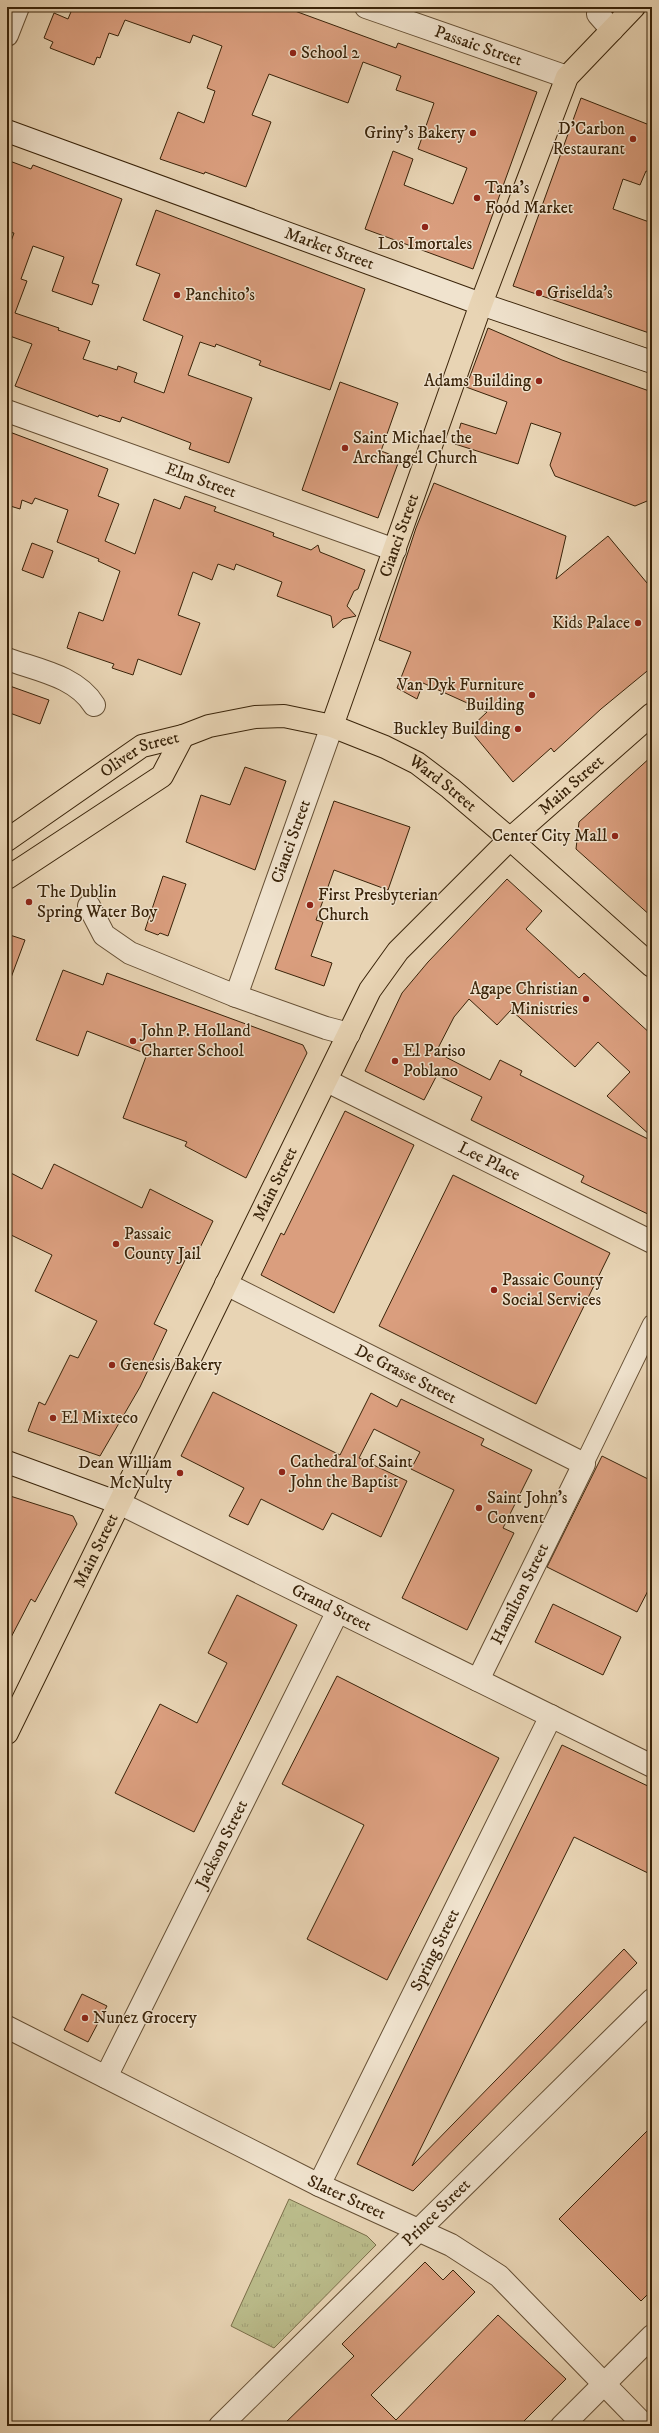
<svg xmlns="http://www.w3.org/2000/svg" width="659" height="2433" viewBox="0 0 659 2433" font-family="'IM FELL DW Pica',serif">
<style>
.park{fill:url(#park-tufts);stroke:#7a6f4a}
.building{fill:#da9e7e;stroke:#392309}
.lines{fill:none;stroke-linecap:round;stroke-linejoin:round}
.pedestrian-casing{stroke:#654f34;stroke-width:20}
.minor-casing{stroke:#654f34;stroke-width:24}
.tertiary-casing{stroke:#654f34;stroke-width:24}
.secondary-casing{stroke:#392309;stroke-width:24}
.primary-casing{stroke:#392309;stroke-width:24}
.pedestrian{stroke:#f0e3ce;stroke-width:18}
.minor{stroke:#f0e3ce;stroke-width:22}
.tertiary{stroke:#f0e3ce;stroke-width:22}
.secondary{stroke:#f0e3ce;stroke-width:22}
.primary{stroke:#e8d4b4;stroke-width:22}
.poi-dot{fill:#8f2418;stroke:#f0e3ce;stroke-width:1.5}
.labels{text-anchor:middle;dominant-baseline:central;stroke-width:3;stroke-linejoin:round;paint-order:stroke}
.street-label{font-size:17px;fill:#392309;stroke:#f0e3ce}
.poi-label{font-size:17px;fill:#392309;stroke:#f0e3ce;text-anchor:start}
</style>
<defs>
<pattern id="park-tufts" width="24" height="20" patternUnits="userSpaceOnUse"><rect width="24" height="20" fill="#babb8a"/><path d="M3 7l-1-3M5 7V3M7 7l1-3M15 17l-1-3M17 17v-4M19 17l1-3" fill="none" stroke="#a1a076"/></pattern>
</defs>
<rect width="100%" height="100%" fill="#e8d4b4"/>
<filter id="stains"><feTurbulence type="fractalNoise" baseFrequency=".005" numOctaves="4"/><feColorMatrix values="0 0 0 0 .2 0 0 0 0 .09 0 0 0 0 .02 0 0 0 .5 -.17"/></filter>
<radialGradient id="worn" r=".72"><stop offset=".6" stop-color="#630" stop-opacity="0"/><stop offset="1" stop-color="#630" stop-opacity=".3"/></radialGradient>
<path class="park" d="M289,2199L367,2236L376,2245L274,2348L231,2326Z"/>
<path class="building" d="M73,7H284L396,48L398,43L537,92L473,269L365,229L393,151L413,159L404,185L453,204L467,168L418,149L434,103L396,90L401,76L363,62L348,103L269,74L252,115L271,122L246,187L205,172L204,174L160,159L178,112L204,123L215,91L207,88L222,46L193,35L190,43L125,20L118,36L109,33L100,58L97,57L94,65L50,48L53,42L44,38L54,13L68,19Z
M581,98L652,126V173L646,171L640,185L623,179L613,209L652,223V334L513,286Z
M7,160L31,169L33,165L122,199L92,283L99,285L92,305L52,291L64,257L33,246L21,279L27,281L15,313L59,328L58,330L90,341L83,359L117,370L118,366L137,373L134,382L164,393L183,336L143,320L160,274L136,265L156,210L365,289L330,390L259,365L261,361L216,344L215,347L200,342L188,375L252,398L229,463L189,449L191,443L122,417L120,422L99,415L98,417L15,386L32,344L7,335V252L14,233L7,232Z
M488,328L562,360L652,392V499L635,506L555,476L550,465L561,433L531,423L518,464L455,444L461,423L496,434L507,402L466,387Z
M340,382L398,403L381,451L400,458L378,518L302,490Z
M7,431L108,469L98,496L119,504L105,541L135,554L154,499L180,509L185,496L216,507L214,511L274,533L273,536L311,550L318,545L320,552L365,570L358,589L354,591L347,606L356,616L343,619L333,628L331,616L277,596L282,582L236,564L234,570L218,564L212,580L193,572L178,615L200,623L181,675L138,659L133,675L112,668L114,664L67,648L79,612L103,621L120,571L98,561L99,559L57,542L68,510L35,498L32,504L22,500L20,509L7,505Z
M434,483L566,536L556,579L608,536L652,589V667L601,709L554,752L551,748L513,782L469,729L487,712L423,683L417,699L397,688L411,652L379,640L416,528Z
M32,543L53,551L43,578L22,570Z
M7,685L49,700L40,724L7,712Z
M652,756V917L576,849L579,822Z
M245,767L286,781L255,870L186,842L201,795L230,805Z
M334,801L410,827L388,890L334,870L316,920L323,922L311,956L332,963L324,986L275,969Z
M163,876L186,884L168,936L160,933L158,935L145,930Z
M507,879L542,911L526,929L579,978L584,973L652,1035V1137L607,1096L630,1072L598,1042L575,1067L511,1010L497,1025L469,999L454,1017L436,1052L490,1080L500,1060L522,1071L520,1075L652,1141V1216L581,1182L584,1176L471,1120L482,1097L437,1075L424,1100L365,1071L402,993L428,962Z
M7,934L25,940L9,983H7Z
M63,970L103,985L107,973L303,1045L307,1053L246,1178L185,1146L187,1142L123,1118L147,1054L87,1031L78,1056L36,1040Z
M345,1111L414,1145L334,1313L261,1275L281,1233L284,1235Z
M54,1164L142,1208L150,1189L213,1221L194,1260L187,1256L154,1324L167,1330L140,1387L100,1456L28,1431L39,1402L45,1405L70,1355L78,1358L97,1321L35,1291L52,1255L7,1233V1171L42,1189Z
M453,1175L610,1253L536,1404L379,1326Z
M213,1392L340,1455L371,1393L397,1407L401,1399L484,1439L481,1445L532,1470L503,1528L514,1533L467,1630L402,1598L454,1490L411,1469L420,1452L374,1429L359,1458L407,1481L381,1537L332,1513L323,1530L261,1499L248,1525L229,1516L244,1488L181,1456Z
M602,1456L652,1481V1583L637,1612L547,1567Z
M7,1495L73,1516L77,1524L35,1602L31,1599L7,1645Z
M237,1595L297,1625L194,1832L115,1793L160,1704L197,1723L227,1663L208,1653Z
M553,1604L621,1637L603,1675L535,1642Z
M337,1676L499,1758L387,1980L307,1939L364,1825L282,1784Z
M562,1745L652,1788V1875L574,1837L412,2166L624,1949L637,1963L413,2191L357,2164Z
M82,1994L107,2006L88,2042L64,2030Z
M652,2126V2290L641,2301L559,2219Z
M425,2262L443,2280L453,2270L475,2292L371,2395L396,2420L498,2315L566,2379L519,2426H282L354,2356L342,2344Z"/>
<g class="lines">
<defs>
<path id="pedestrian" d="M584,1464L652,1324"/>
<g id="minor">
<path id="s1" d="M366,7L567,77"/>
<path d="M600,7L598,14L612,30"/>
<path id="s2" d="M7,411L395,550"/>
<path d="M7,659C37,670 76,676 94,705"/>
<path d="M89,906L104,935L130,953L236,996L326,1028L349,1034"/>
<path id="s3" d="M236,996L332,726"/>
<path id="s4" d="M327,1081L652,1242"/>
<path id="s5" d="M226,1284L584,1464L478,1680"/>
<path id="s6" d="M7,2027L319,2185L451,2245L499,2276L645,2426"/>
<path id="s7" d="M106,2077L338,1611"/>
<path id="s8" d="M319,2185L551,1716"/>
<path id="s9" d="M220,2426L652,2000"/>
<path d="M562,2426L652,2336"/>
</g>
<g id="tertiary">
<path d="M7,35L18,7"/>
<path id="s10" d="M119,1503L652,1766"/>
</g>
<g id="secondary">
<path id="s11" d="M7,131L481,304L652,362"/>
<path d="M7,1462L119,1503"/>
</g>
<g id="primary">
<path id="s12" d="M332,726L481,304L567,77L634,7"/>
<path id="s13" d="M7,840L142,746L183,736L209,726L255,717L284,716L332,726L385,747L417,763L450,788L510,839L652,966"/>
<path d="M7,878L162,776L183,736"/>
<path id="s14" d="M7,1733L370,990L398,951L510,839L652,714"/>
</g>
</defs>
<use href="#pedestrian" class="pedestrian-casing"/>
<use href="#minor" class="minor-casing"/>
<use href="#tertiary" class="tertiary-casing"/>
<use href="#secondary" class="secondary-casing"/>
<use href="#primary" class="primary-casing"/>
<use href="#pedestrian" class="pedestrian"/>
<use href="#minor" class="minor"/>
<use href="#tertiary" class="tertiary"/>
<use href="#secondary" class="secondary"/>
<use href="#primary" class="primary"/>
</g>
<g class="poi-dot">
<circle cx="293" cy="53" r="4"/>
<circle cx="473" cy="133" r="4"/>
<circle cx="633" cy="139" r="4"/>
<circle cx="477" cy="198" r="4"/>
<circle cx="425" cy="227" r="4"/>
<circle cx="539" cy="293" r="4"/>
<circle cx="177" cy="295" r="4"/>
<circle cx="539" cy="381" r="4"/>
<circle cx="345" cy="448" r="4"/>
<circle cx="638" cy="623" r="4"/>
<circle cx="532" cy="695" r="4"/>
<circle cx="518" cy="729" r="4"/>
<circle cx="615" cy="836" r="4"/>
<circle cx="29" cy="902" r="4"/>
<circle cx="310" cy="905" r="4"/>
<circle cx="586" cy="999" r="4"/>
<circle cx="133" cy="1041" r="4"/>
<circle cx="395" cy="1061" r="4"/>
<circle cx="116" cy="1244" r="4"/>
<circle cx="494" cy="1290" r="4"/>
<circle cx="112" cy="1365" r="4"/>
<circle cx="53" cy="1418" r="4"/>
<circle cx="282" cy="1472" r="4"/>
<circle cx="180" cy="1473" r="4"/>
<circle cx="479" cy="1508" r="4"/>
<circle cx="85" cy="2018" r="4"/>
</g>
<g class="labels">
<g class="street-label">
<text stroke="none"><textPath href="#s1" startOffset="119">Passaic Street</textPath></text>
<text stroke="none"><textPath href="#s11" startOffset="343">Market Street</textPath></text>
<text stroke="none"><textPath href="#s2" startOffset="206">Elm Street</textPath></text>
<text stroke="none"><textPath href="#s12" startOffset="202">Cianci Street</textPath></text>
<text stroke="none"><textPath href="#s13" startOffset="159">Oliver Street</textPath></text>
<text stroke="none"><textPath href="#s13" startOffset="485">Ward Street</textPath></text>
<text stroke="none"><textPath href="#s14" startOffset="1115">Main Street</textPath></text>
<text stroke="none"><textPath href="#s3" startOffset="164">Cianci Street</textPath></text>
<text stroke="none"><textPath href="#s4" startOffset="181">Lee Place</textPath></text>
<text stroke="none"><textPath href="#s14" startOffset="611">Main Street</textPath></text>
<text stroke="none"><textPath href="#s5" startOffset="201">De Grasse Street</textPath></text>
<text stroke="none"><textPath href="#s14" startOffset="203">Main Street</textPath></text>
<text transform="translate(520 1594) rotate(-64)">Hamilton Street</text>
<text stroke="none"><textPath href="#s10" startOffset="237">Grand Street</textPath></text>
<text stroke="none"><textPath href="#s7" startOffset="260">Jackson Street</textPath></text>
<text stroke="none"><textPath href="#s8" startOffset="262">Spring Street</textPath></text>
<text stroke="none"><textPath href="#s6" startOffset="380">Slater Street</textPath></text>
<text stroke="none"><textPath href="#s9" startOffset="304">Prince Street</textPath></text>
</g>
<g class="poi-label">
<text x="301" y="53">School 2</text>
<text x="625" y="129" text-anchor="end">D'Carbon<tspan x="625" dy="20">Restaurant</tspan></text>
<text x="465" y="133" text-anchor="end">Griny's Bakery</text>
<text x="485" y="188">Tana's<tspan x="485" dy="20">Food Market</tspan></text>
<text x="425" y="244" text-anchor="middle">Los Imortales</text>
<text x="547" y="293">Griselda's</text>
<text x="185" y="295">Panchito's</text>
<text x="531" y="381" text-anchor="end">Adams Building</text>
<text x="353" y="438">Saint Michael the<tspan x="353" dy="20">Archangel Church</tspan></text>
<text x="630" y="623" text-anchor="end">Kids Palace</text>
<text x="524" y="685" text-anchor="end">Van Dyk Furniture<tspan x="524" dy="20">Building</tspan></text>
<text x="510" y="729" text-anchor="end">Buckley Building</text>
<text x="607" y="836" text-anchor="end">Center City Mall</text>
<text x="37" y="892">The Dublin<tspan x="37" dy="20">Spring Water Boy</tspan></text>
<text x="318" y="895">First Presbyterian<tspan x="318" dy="20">Church</tspan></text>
<text x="578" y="989" text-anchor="end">Agape Christian<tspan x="578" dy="20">Ministries</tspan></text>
<text x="141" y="1031">John P. Holland<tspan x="141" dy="20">Charter School</tspan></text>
<text x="403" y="1051">El Pariso<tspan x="403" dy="20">Poblano</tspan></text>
<text x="124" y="1234">Passaic<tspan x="124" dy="20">County Jail</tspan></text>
<text x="502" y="1280">Passaic County<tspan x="502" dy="20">Social Services</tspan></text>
<text x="120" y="1365">Genesis Bakery</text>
<text x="61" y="1418">El Mixteco</text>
<text x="290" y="1462">Cathedral of Saint<tspan x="290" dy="20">John the Baptist</tspan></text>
<text x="172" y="1463" text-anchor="end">Dean William<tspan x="172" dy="20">McNulty</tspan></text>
<text x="487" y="1498">Saint John's<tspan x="487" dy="20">Convent</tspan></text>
<text x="93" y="2018">Nunez Grocery</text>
</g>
</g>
<rect width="659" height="2433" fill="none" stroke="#e8d4b4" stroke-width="24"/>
<rect x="8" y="8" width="643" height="2417" fill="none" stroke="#392309" stroke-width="2"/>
<rect x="12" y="12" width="635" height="2409" fill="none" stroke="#392309"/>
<rect width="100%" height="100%" filter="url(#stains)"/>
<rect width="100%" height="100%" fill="url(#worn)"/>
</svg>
